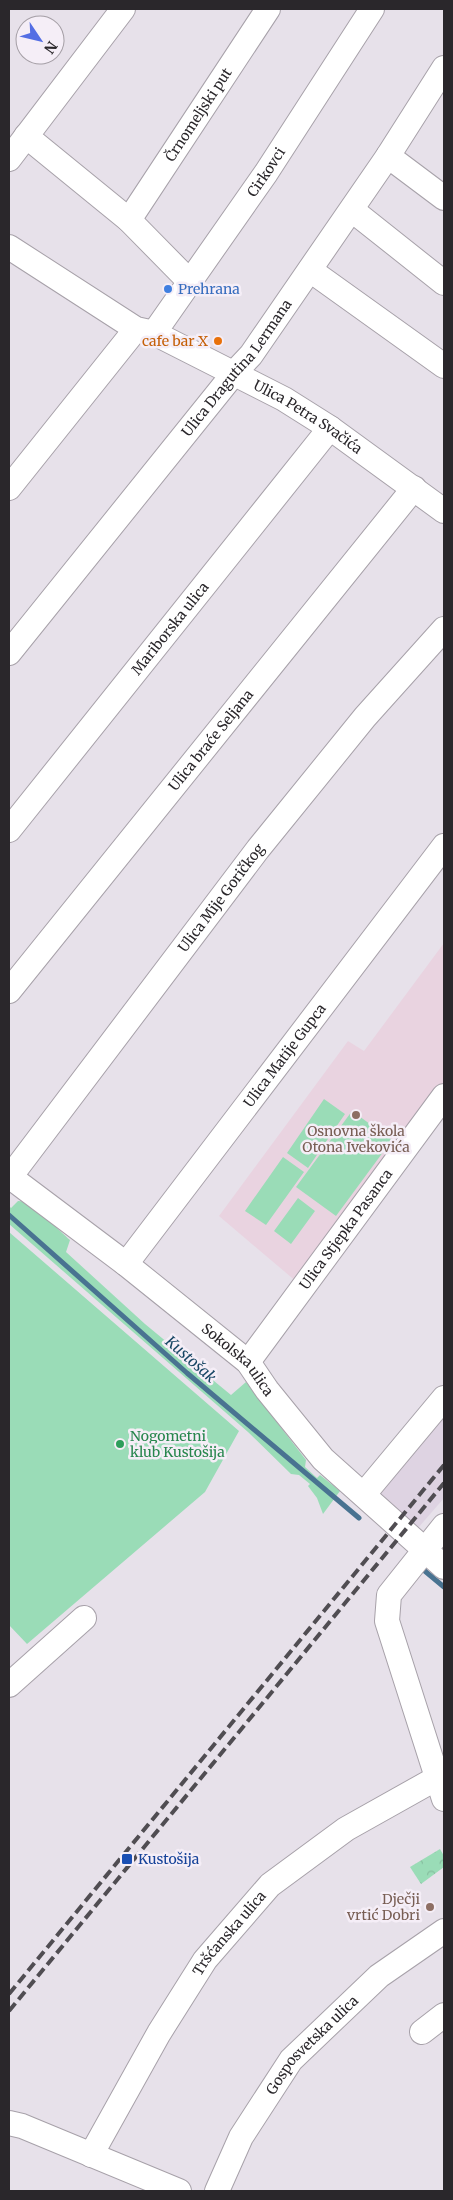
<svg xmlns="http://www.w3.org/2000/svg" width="453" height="2200" viewBox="0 0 453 2200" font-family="Merriweather,serif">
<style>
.education{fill:#e9d3e0}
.built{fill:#ded3e2}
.green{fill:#9adcb7}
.park{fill:url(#park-crowns)}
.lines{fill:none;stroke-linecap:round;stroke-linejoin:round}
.stream{stroke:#497391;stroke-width:5}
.minor-casing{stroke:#a7a1a9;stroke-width:26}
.minor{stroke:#fff;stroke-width:24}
.rail{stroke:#504d52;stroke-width:4;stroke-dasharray:10 5;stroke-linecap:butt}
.shop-dot{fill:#3f7fe0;stroke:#f5eef7;stroke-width:2}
.food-dot{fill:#e8710a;stroke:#f5eef7;stroke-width:2}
.education-dot{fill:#8d6e63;stroke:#f5eef7;stroke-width:2}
.leisure-dot{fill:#2e9e5b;stroke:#f5eef7;stroke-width:2}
.transit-dot{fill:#1a4fb4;stroke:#f5eef7;stroke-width:2}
.labels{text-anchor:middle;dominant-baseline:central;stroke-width:5;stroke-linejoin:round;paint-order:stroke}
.street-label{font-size:14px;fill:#2a272b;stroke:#f5eef7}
.shop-label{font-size:14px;fill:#366cbe;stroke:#f5eef7;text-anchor:start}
.food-label{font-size:14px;fill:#c56008;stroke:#f5eef7;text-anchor:end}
.education-label{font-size:14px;fill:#785e54;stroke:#f5eef7}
.leisure-label{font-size:14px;fill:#27864d;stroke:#f5eef7;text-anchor:start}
.transit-label{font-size:14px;fill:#164399;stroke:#f5eef7;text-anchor:start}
.water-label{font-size:15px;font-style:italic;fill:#174664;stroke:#f5eef7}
</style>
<defs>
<pattern id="park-crowns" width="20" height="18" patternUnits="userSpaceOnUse" patternTransform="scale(1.25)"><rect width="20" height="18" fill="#9adcb7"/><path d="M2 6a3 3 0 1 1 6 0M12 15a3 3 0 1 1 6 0" fill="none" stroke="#85bd9e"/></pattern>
</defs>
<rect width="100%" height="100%" fill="#e7e1ea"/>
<path class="education" d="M444,943V1081L298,1283L219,1216L348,1041L364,1051Z"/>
<path class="built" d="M444,1408V1498L418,1528L376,1494Z"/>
<path class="green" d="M324,1099L345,1114L308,1168L287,1153Z
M352,1111L392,1140L336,1216L296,1187Z
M283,1157L304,1172L266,1225L245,1211Z
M298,1198L315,1211L291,1244L274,1231Z
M18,1201C29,1200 60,1231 70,1240L66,1252L145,1324L231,1395L246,1382L306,1460L305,1467L317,1478L320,1475L340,1491L323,1514L317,1498L308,1486L310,1484L299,1475L291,1474L248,1432L9,1224V1206L11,1208Z
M9,1232L239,1431L205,1492L27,1644L9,1625Z"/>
<path class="park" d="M440,1849L444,1856V1867L421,1884L410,1867Z"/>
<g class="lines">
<path class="stream" d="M9,1215L187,1373L359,1518
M420,1567L444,1587"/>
<defs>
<g id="minor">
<path d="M26,136L129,220L189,281"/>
<path d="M388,156L444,198"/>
<path d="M9,159L123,9"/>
<path d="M352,210L444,283"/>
<path id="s1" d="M129,220L268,9"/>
<path id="s2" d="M9,247L136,329L154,333L284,399L330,428L444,511"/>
<path d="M310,270L444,366"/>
<path id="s3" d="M154,333L266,173L372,9"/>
<path d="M9,488L136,329"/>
<path id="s4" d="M9,653L235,372L251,355L388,156L444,68"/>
<path id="s5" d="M9,830L330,428"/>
<path id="s6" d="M9,991L414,488"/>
<path id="s7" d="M9,1176L126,1264L248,1362L267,1390L323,1459L444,1567"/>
<path id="s8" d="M10,1177L258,849L365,717L444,629"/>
<path id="s9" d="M126,1264L444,846"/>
<path id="s10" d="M248,1362L444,1096"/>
<path d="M364,1494L444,1398"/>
<path d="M444,1526L389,1595L387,1621L444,1799"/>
<path d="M9,1685L84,1618"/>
<path d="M422,2032L444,2015"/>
<path d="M9,2123L22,2126L179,2191"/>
<path id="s11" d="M91,2155L159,2033L205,1960L270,1885L346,1829L437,1778"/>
<path id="s12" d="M217,2191L241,2137L291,2060L379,1976L444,1931"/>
</g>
</defs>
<use href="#minor" class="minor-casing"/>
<use href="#minor" class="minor"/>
<path class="rail" d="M9,1994L444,1465
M9,2011L444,1483"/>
</g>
<circle class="shop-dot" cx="168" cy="289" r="5"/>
<circle class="food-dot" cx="218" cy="341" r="5"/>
<g class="education-dot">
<circle cx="356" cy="1115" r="5"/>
<circle cx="430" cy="1907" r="5"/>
</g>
<circle class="leisure-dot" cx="120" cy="1444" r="5"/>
<rect class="transit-dot" x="121" y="1853" width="12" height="12" rx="2.5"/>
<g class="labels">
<g class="street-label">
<text stroke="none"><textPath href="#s1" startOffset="126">Črnomeljski put</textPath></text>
<text stroke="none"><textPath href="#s3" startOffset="196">Cirkovci</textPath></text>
<text stroke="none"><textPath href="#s4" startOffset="365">Ulica Dragutina Lermana</textPath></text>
<text stroke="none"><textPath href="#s2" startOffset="345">Ulica Petra Svačića</textPath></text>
<text stroke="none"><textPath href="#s5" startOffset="258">Mariborska ulica</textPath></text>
<text stroke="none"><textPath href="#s6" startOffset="322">Ulica braće Seljana</textPath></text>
<text stroke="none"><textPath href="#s8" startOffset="350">Ulica Mije Goričkog</textPath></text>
<text stroke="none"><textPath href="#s9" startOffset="262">Ulica Matije Gupca</textPath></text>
<text stroke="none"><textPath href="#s10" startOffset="165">Ulica Stjepka Pasanca</textPath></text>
<text stroke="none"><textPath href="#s7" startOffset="294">Sokolska ulica</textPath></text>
<text stroke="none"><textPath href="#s11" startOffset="262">Tršćanska ulica</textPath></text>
<text stroke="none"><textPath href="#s12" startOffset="176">Gosposvetska ulica</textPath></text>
</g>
<g class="shop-label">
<text x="178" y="289">Prehrana</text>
</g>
<g class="food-label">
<text x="208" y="341">cafe bar X</text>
</g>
<g class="education-label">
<text x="356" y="1131">Osnovna škola<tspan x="356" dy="16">Otona Ivekovića</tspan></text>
<text x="420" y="1899" text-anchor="end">Dječji<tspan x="420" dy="16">vrtić Dobri</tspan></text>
</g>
<g class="leisure-label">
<text x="130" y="1436">Nogometni<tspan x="130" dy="16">klub Kustošija</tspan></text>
</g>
<g class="transit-label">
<text x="138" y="1859">Kustošija</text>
</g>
<g class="water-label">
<text transform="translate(191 1359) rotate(41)">Kustošak</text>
</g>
</g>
<rect width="453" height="2200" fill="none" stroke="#2a272b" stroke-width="20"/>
<g transform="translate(40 40) rotate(125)"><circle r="24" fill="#f5eef7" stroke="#a49ea5"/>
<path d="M0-4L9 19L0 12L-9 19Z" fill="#546ee4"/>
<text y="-8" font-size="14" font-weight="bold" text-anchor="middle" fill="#2a272b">N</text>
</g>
</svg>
